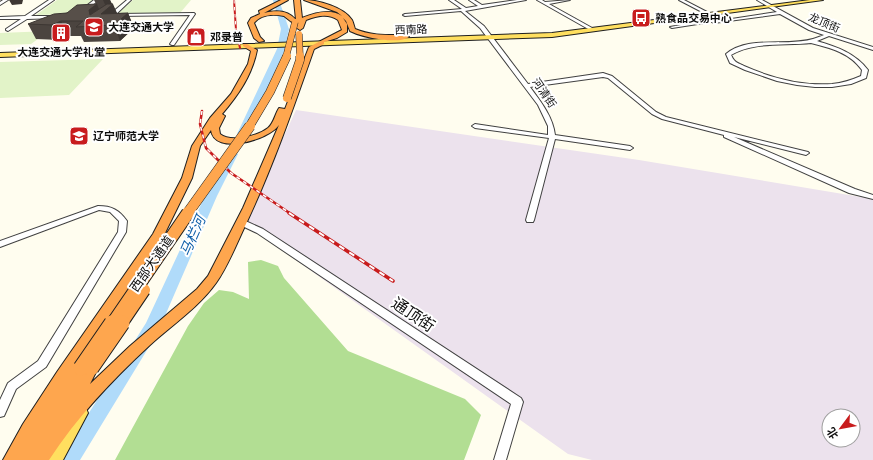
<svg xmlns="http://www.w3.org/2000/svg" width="873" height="460" viewBox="0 0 873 460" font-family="Spectral,'Noto Sans SC',serif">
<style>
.industrial{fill:#ece2ed;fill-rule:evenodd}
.forest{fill:#b2de93}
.pitch{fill:#e2f3c8}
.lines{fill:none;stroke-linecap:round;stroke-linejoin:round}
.river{fill:#b0dbfa;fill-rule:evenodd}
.minor-casing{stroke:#414141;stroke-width:2}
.major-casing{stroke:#1f1f1f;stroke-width:2}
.highway-casing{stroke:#1f1f1f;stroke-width:2}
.minor{fill:#fff;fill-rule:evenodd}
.major{fill:#ffdf5f;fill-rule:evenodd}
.highway{fill:#fea64e;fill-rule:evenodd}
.rail-far2-casing{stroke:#c81c1d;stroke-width:2}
.rail-far1-casing{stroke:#c81c1d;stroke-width:2.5}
.rail-casing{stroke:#c81c1d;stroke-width:3.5}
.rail-far2{stroke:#fff;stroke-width:1;stroke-dasharray:3.5;stroke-linecap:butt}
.rail-far1{stroke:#fff;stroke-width:1.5;stroke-dasharray:4;stroke-linecap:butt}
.rail{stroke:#fff;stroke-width:2;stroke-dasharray:6;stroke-linecap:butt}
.highway-bridge-far4-casing{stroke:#1f1f1f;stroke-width:7;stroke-linecap:butt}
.highway-bridge-far3-casing{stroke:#1f1f1f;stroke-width:9;stroke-linecap:butt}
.highway-bridge-far2-casing{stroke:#1f1f1f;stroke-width:11;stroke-linecap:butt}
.highway-bridge-far1-casing{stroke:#1f1f1f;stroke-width:14;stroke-linecap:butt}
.highway-bridge-casing{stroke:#1f1f1f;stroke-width:17;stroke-linecap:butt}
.highway-bridge-far4{stroke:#fea64e;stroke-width:6}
.highway-bridge-far3{stroke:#fea64e;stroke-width:8}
.highway-bridge-far2{stroke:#fea64e;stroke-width:10}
.highway-bridge-far1{stroke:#fea64e;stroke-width:12}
.highway-bridge{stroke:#fea64e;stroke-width:15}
.wall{fill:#4b443f}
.shaded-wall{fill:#3d3733}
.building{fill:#574f49;stroke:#3d3733}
.labels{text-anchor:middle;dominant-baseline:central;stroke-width:4;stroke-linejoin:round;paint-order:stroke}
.far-poi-label{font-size:11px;font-weight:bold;fill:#0e0e0e;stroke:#fff;text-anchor:start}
.far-street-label{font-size:11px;fill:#0e0e0e;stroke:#fff}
.street-label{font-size:13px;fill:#0e0e0e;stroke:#fff}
.water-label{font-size:14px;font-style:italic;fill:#0e5fa9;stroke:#fff}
.near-street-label{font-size:16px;fill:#0e0e0e;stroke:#fff}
</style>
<rect width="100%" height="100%" fill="#fffdef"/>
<path class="industrial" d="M296,110L639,160L873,199V460H592L568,454L244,223ZM829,416H853V440H829Z"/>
<path class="forest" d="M261,260L278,266L284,278L348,351L465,399L481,415L464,460H115L188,326L204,303L219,290L233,292L249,299L248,262Z"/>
<path class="pitch" d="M57,0H93L75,14L36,15Z
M133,0H191L180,13L117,14Z
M49,31L31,44L0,45V33Z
M103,59L69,95L0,98V62Z"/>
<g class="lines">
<path class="river" d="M273,0H279L289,29L285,49L247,134L242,137L237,134L277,49L281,29Z
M233,151L238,154L217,196L158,332L80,460H59L146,323L205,196L228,154Z"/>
<defs>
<path id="minor" d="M3,0H8L0,5V2Z
M49,0H54L31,16H55L57,17V18L27,19L8,31L6,30V29L21,19H0V17L25,16Z
M94,0H99L83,12H81V10Z
M127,0H131L112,18H108V16Z
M449,0H454L466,8L478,6L469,0H474L482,5L517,0H526L465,11L484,26L528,84L603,73L612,76L656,112L666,117L808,152L809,153L806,155L734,137L855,189L873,195V199L849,193L724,137V135L662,119L652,114L608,78L603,77L530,87C541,102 553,117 555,135L630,146L633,148L630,150L555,139L534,220L533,222H527L526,220L549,138L475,128L472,126L475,124L548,135V126L538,105L480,28L461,11L405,16L403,15L405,14L462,9Z
M537,0H542L545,2L570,0L549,4L594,29L590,30Z
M679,0H684L707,12L704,13Z
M757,0H762L813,28L873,47V50L829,36L817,41C837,47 855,53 868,70L866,78L851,84L832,87H815L797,85L777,81L745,70L730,63L726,54C749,35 786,47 813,39C817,38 821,36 824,35L809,30L780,14L714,23L712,22L777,12ZM811,43C831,48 850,53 862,70L861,76C852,80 842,83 832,84C802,86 771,78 744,66C741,64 736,63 734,60C732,58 732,56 731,55C755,41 785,46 811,43Z
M194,13L195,14L174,45H172L170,44L190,15L119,16L117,15L119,14Z
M689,16H693L704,23L672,28L670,27L697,22L689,18Z
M98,206C112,206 119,210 127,221L126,232L46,367L16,389L4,416L0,417V400L8,383L38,361L118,232L119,221L110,212L99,210L0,247V241Z
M241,219L263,229L521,398L523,402L506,460H494L511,404L257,233L238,224L237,222Z"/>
<path id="major" d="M810,0H823L552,37L0,57V53L552,33Z
M81,406L86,408L88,413L63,460H47L76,408Z"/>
<path id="highway" d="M281,0H288L264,13C276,10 288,10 296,20L294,0H300L302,18C314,13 330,8 342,16L337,12L304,0C318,0 344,7 352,20C353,22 354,26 355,29C371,36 388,35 406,35L409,37C398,45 362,37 350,31L346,21L343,18L347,24V32L337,38L324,42V44L314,49C293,109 272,169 245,226C236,245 228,266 216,283C199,307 172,325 150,345C112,380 77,417 49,460H3L23,424L57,372L153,234L182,178L192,146L210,118L231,94L248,64L251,51L243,46V44H247L257,50C252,75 239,94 222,114L225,116L219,128L220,134C231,143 258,136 268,128C274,123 275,114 279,108L285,109L309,47L342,30L338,20C328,13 317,16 306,20L303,28L300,30L297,28V23H293L284,16C274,14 261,14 254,23L260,37L264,41L259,42L254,38L248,23L251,18L260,14L259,11ZM279,125L243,208L208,276L197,289L130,346L90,384L98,368L96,363L91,362L86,363L80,362L164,235L192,178L200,146L211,130C214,156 269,140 279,125Z"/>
</defs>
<use href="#minor" class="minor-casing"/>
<use href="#major" class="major-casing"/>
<use href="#highway" class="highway-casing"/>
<use href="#minor" class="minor"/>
<use href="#major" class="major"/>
<use href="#highway" class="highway"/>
<defs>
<path id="rail-far2" d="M234,0L236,30L240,48"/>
<path id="rail-far1" d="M202,111L200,124L206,148L231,173L291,214"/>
<path id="rail" d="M289,213L393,281"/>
</defs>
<use href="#rail-far2" class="rail-far2-casing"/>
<use href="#rail-far1" class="rail-far1-casing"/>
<use href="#rail" class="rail-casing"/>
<use href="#rail-far2" class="rail-far2"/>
<use href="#rail-far1" class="rail-far1"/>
<use href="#rail" class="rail"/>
<defs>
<path id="highway-bridge-far4" d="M299,34L300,57
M286,57L295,22"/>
<path id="highway-bridge-far3" d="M287,98L300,60V56
M249,127L270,92L287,56"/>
<path id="highway-bridge-far2" d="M187,214L250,126"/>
<path id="highway-bridge-far1" d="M112,324L188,213
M121,324L144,290"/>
<path id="highway-bridge" d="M81,368L112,323
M91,368L122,323"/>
</defs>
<use href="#highway-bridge-far4" class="highway-bridge-far4-casing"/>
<use href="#highway-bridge-far3" class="highway-bridge-far3-casing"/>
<use href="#highway-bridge-far2" class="highway-bridge-far2-casing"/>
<use href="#highway-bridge-far1" class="highway-bridge-far1-casing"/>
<use href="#highway-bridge" class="highway-bridge-casing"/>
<use href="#highway-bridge-far4" class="highway-bridge-far4"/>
<use href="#highway-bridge-far3" class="highway-bridge-far3"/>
<use href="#highway-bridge-far2" class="highway-bridge-far2"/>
<use href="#highway-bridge-far1" class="highway-bridge-far1"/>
<use href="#highway-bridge" class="highway-bridge"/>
</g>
<path class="wall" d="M94,0H110L117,13H128L134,28L120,41L84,42L81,36H68L60,40L36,39L28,24L96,4Z"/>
<path class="shaded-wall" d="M9,0H23L22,4L12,5Z
M103,0H110L112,5L113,4L119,18L90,15L89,10L97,4L101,14L107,9Z
M128,13L134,28L120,41L114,25Z
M61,21L68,36L60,40L52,25Z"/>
<path class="building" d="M97,4L89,10L90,15L107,4H113L101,14L128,13L114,25L76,27L83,21H61L52,25L28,24L54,14L67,13L77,5Z"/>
<defs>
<symbol id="bus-square" viewBox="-11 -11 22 22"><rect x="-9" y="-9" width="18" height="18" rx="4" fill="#c81c1d" stroke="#fff"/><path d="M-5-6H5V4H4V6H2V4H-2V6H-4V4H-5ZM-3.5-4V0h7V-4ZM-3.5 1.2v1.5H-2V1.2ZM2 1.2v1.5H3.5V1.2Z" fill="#fff"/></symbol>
<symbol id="university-square" viewBox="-11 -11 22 22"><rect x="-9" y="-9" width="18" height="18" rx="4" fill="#c81c1d" stroke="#fff"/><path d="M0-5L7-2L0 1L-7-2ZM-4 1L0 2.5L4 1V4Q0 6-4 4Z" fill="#fff"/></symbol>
<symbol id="building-square" viewBox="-11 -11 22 22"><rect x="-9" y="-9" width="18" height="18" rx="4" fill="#c81c1d" stroke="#fff"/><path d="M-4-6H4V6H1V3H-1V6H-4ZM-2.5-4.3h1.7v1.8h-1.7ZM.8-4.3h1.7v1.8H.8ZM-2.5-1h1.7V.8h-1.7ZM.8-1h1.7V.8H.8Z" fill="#fff"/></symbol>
<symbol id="shop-square" viewBox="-11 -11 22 22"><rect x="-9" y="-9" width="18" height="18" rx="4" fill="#c81c1d" stroke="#fff"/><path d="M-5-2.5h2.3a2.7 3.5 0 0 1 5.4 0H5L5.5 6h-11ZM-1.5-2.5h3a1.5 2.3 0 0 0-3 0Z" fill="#fff"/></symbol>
</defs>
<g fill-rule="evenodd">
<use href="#bus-square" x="630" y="7" width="22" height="22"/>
<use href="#university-square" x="83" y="16" width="22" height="22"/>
<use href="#building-square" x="50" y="22" width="22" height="22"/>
<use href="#shop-square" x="185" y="26" width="22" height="22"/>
<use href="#university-square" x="68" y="125" width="22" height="22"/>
</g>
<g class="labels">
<g class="far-poi-label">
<text x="655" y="18">熟食品交易中心</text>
<text x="108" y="27">大连交通大学</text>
<text x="210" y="37">邓录普</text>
<text x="61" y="52" text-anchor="middle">大连交通大学礼堂</text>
<text x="93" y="136">辽宁师范大学</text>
</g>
<g class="far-street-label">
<text transform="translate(824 23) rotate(23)">龙顶街</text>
<text transform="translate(411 30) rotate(-2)">西南路</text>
<text transform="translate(544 93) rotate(56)">河清街</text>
</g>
<g class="street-label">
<text transform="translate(152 264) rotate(-55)">西部大通道</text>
</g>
<g class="water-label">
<text transform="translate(193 236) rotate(-66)">马栏河</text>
</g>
<g class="near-street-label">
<text transform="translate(413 315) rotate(34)">通顶街</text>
</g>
</g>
<g transform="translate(841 428) rotate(238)"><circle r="19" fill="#ffffff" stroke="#9f9f9f"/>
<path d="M0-3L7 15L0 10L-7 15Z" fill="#c81c1d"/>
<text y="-6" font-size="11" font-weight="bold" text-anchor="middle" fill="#0e0e0e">北</text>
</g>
</svg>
